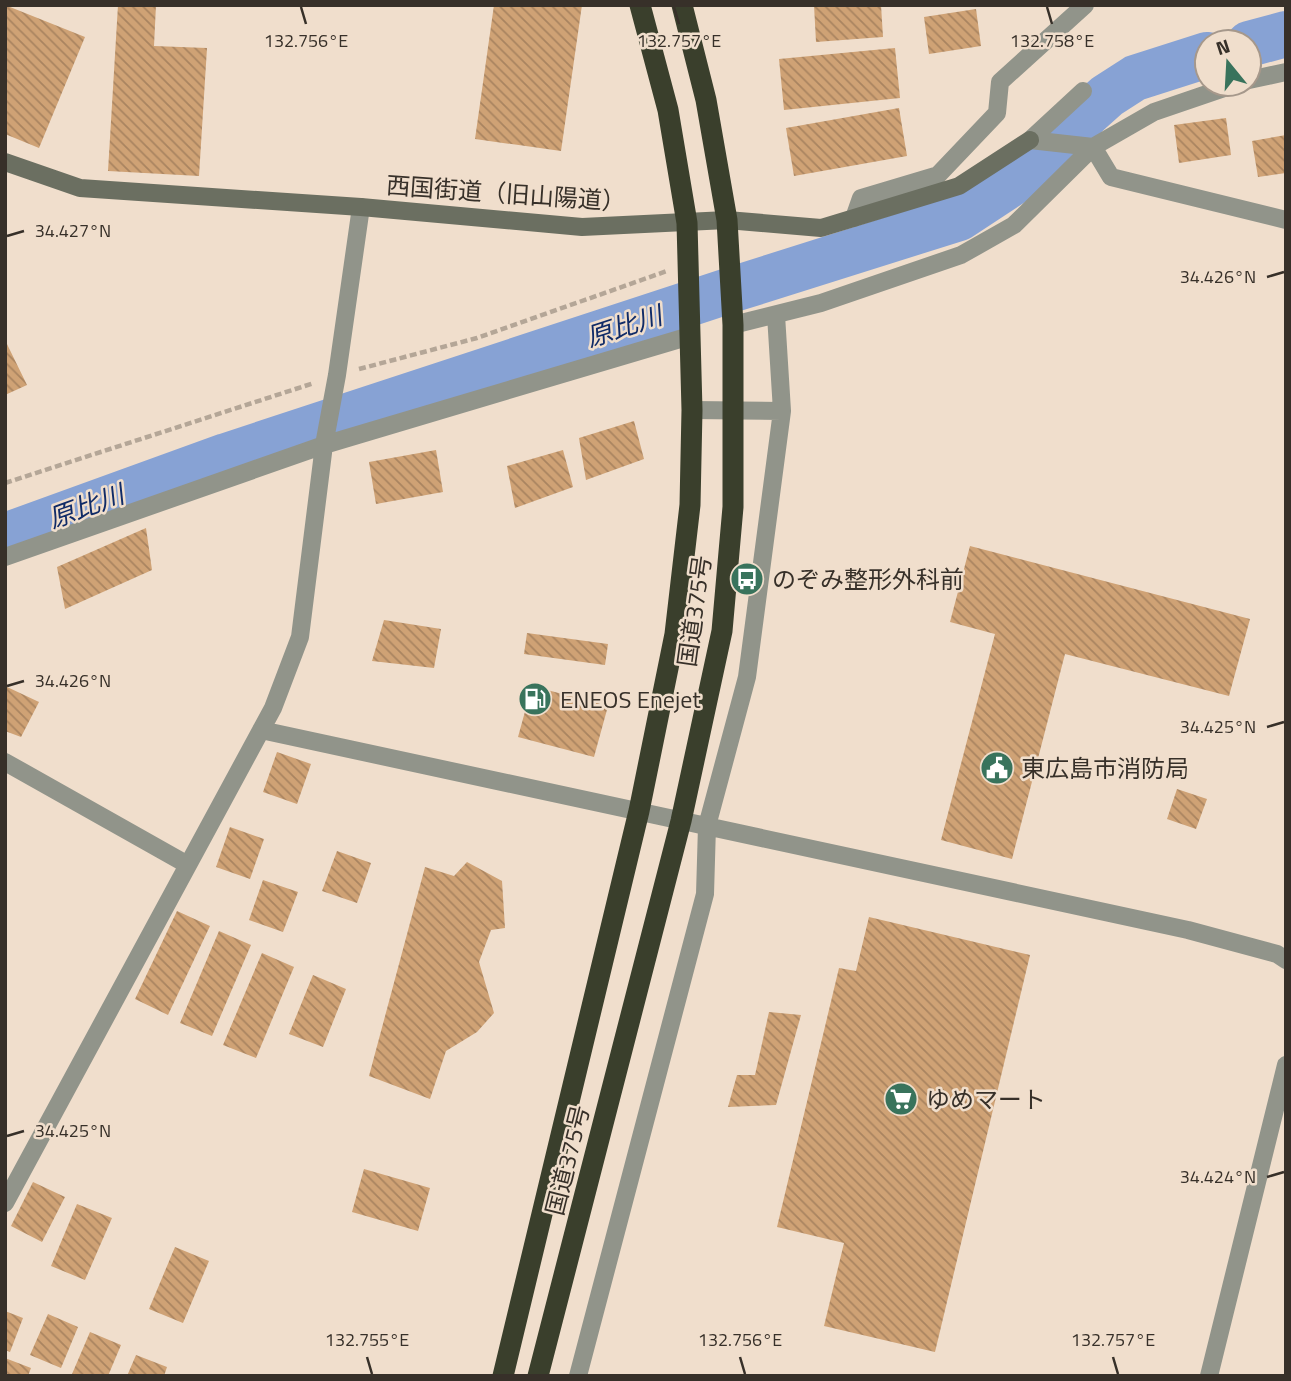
<svg xmlns="http://www.w3.org/2000/svg" width="1291" height="1381" viewBox="0 0 1291 1381" font-family="'Titillium Web','Noto Sans JP',sans-serif">
<style>
.lines{fill:none;stroke-linecap:round;stroke-linejoin:round}
.river{stroke:#87a2d4;stroke-width:46}
.building{fill:url(#building-back-hatch)}
.path{stroke:#b4a697;stroke-width:4.5;stroke-dasharray:7 3.5;stroke-linecap:butt}
.street{stroke:#91948a;stroke-width:18}
.secondary{stroke:#6b6f61;stroke-width:18}
.highway{stroke:#3a3f2c;stroke-width:21}
.ticks{fill:none;stroke:#373029;stroke-width:2.5}
.labels{text-anchor:middle;dominant-baseline:central;stroke-width:5;stroke-linejoin:round;paint-order:stroke}
.street-label{font-size:24px;fill:#373029;stroke:#f0decc}
.poi-label{font-size:24px;fill:#373029;stroke:#f0decc;text-anchor:start}
.water-label{font-size:26px;font-style:italic;fill:#102b67;stroke:#f0decc}
.ticks-label{font-size:18px;text-anchor:middle;fill:#373029;stroke:#f0decc;stroke-width:5;stroke-linejoin:round;paint-order:stroke}
</style>
<defs>
<pattern id="building-back-hatch" width="6" height="6" patternUnits="userSpaceOnUse" patternTransform="scale(1.75)"><rect width="6" height="6" fill="#cfa275"/><path d="M-1 5l2 2M0 0l6 6M5-1l2 2" fill="none" stroke="#a98460"/></pattern>
</defs>
<rect width="100%" height="100%" fill="#f0decc"/>
<g class="lines">
<path class="river" d="M1249,44L1286,34
M5,536L226,456L734,289L959,218L1038,166L1088,113L1107,96L1135,78L1207,55"/>
</g>
<path class="building" d="M5,5L85,37L39,148L5,134Z
M118,5H156L154,46L207,48L199,176L108,171Z
M494,5H582L561,151L475,139Z
M814,5H881L883,37L816,42Z
M976,9L981,46L929,54L924,17Z
M895,48L900,98L784,110L779,59Z
M899,108L907,156L794,176L786,128Z
M1226,118L1231,155L1179,163L1174,125Z
M1286,135V173L1258,177L1252,141Z
M5,340L27,385L5,395Z
M634,421L644,459L586,480L579,438Z
M436,450L443,492L376,504L369,462Z
M563,450L573,487L515,508L507,466Z
M146,528L152,570L65,609L57,567Z
M970,546L1250,619L1229,696L1065,654L1012,859L941,840L995,634L950,622Z
M384,620L441,629L434,668L372,661Z
M527,633L608,644L605,665L524,654Z
M5,686L39,702L21,737L5,731Z
M532,686L608,706L594,757L518,737Z
M277,752L311,764L297,804L263,792Z
M1177,789L1207,799L1196,829L1167,819Z
M230,827L264,839L250,879L216,867Z
M337,851L371,863L357,903L322,891Z
M467,862L502,881L505,928L491,930L479,962L494,1013L477,1032L446,1051L430,1099L369,1076L425,867L454,876Z
M263,880L298,892L283,932L249,920Z
M177,911L210,926L168,1015L135,999Z
M869,917L1030,955L935,1352L824,1326L844,1243L777,1227L839,968L856,971Z
M219,931L251,945L212,1036L180,1023Z
M262,953L294,967L256,1058L223,1045Z
M313,975L346,989L323,1047L289,1034Z
M769,1012L801,1015L776,1105L728,1107L737,1075H755Z
M364,1169L430,1188L418,1231L352,1212Z
M33,1182L65,1197L42,1242L11,1226Z
M77,1204L112,1218L85,1280L51,1266Z
M175,1247L209,1261L183,1323L149,1309Z
M5,1311L23,1318L10,1352L5,1350Z
M48,1314L78,1327L61,1368L30,1355Z
M90,1332L121,1345L108,1376H78L72,1374Z
M136,1355L167,1367L164,1376H127Z
M5,1358L31,1368L28,1376H5Z"/>
<g class="lines">
<path class="path" d="M359,369L477,338L667,271
M5,483L314,383"/>
<path class="street" d="M1249,80L1286,72
M1030,140L1093,147L1111,177L1286,220
M1030,140L1083,91
M854,218L861,198L938,175L997,113L1000,82L1085,5
M733,325L821,303L961,255L1014,225L1093,147L1154,112L1236,84
M692,410L782,411
M5,557L324,445L690,336
M261,730L1188,930L1277,954L1286,960
M5,762L188,865
M5,1203L273,708L300,637L324,445L337,375L361,207
M578,1376L705,894L707,826L747,677L782,411L776,315
M1209,1376L1286,1065"/>
<path class="secondary" d="M5,162L80,188L361,207L582,227L727,220L821,228L959,186L1030,140"/>
<path class="highway" d="M503,1376L639,811L675,634L690,505L692,410L687,223L668,110L640,5
M538,1376L681,821L722,631L733,507V325L727,220L706,100L682,5"/>
</g>
<path class="ticks" d="M301,7L306,24M674,7L679,24M1047,7L1052,24M7,236L24,231M1267,277L1284,272M7,686L24,681M1267,727L1284,722M7,1136L24,1131M1267,1177L1284,1172M367,1357L372,1374M740,1357L745,1374M1113,1357L1118,1374"/>
<defs>
<symbol id="bus-disc" viewBox="-11 -11 22 22"><circle r="9.5" fill="#39735c" stroke="#f0decc"/><path d="M-5-6H5V4H4V6H2V4H-2V6H-4V4H-5ZM-3.5-4V0h7V-4ZM-3.5 1.2v1.5H-2V1.2ZM2 1.2v1.5H3.5V1.2Z" fill="#fff"/></symbol>
<symbol id="fuel-disc" viewBox="-11 -11 22 22"><circle r="9.5" fill="#39735c" stroke="#f0decc"/><path d="M-5.5-6h7V0h2V4h1.3V-2.5L3-4.5l.8-.8L6-3V5H2.5V1h-1V6h-7ZM-4.2-4.7v3.2H.2V-4.7Z" fill="#fff"/></symbol>
<symbol id="civic-disc" viewBox="-11 -11 22 22"><circle r="9.5" fill="#39735c" stroke="#f0decc"/><path d="M-.6-6.5H3V-4.5H.6V-3L4-1V1h2V6H-6V1h2V-1L-.6-3ZM-1.2 2.5V6h2.4V2.5Z" fill="#fff"/></symbol>
<symbol id="supermarket-disc" viewBox="-11 -11 22 22"><circle r="9.5" fill="#39735c" stroke="#f0decc"/><path d="M-6-5.5h2.5l.6 2H6L4.5 2H-2.5L-4.4-4H-6ZM-1.5 3.2a1.3 1.3 0 1 0 .1 0ZM3 3.2a1.3 1.3 0 1 0 .1 0Z" fill="#fff"/></symbol>
</defs>
<g fill-rule="evenodd">
<use href="#bus-disc" x="728" y="560" width="38" height="38"/>
<use href="#fuel-disc" x="516" y="680" width="38" height="38"/>
<use href="#civic-disc" x="978" y="749" width="38" height="38"/>
<use href="#supermarket-disc" x="882" y="1080" width="38" height="38"/>
</g>
<g class="labels">
<g class="street-label">
<text transform="translate(506 193) rotate(4)">西国街道（旧山陽道）</text>
<text transform="translate(694 611) rotate(-82)">国道375号</text>
<text transform="translate(567 1160) rotate(-76)">国道375号</text>
</g>
<g class="poi-label">
<text x="772" y="579">のぞみ整形外科前</text>
<text x="560" y="699">ENEOS Enejet</text>
<text x="1021" y="768">東広島市消防局</text>
<text x="926" y="1099">ゆめマート</text>
</g>
<g class="water-label">
<text transform="translate(624 326) rotate(-18)">原比川</text>
<text transform="translate(86 506) rotate(-20)">原比川</text>
</g>
</g>
<g class="ticks-label">
<text x="306" y="47">132.756°E</text>
<text x="679" y="47">132.757°E</text>
<text x="1052" y="47">132.758°E</text>
<text x="73" y="237">34.427°N</text>
<text x="1218" y="283">34.426°N</text>
<text x="73" y="687">34.426°N</text>
<text x="1218" y="733">34.425°N</text>
<text x="73" y="1137">34.425°N</text>
<text x="1218" y="1183">34.424°N</text>
<text x="367" y="1346">132.755°E</text>
<text x="740" y="1346">132.756°E</text>
<text x="1113" y="1346">132.757°E</text>
</g>
<rect width="1291" height="1381" fill="none" stroke="#373029" stroke-width="14"/>
<g transform="translate(1228 63) rotate(342)"><circle r="33" fill="#f0decc" stroke="#a6988b" stroke-width="2"/>
<path d="M0-5L12 26L0 18L-12 26Z" fill="#39735c"/>
<text y="-10" font-size="19" font-weight="bold" text-anchor="middle" fill="#373029">N</text>
</g>
</svg>
